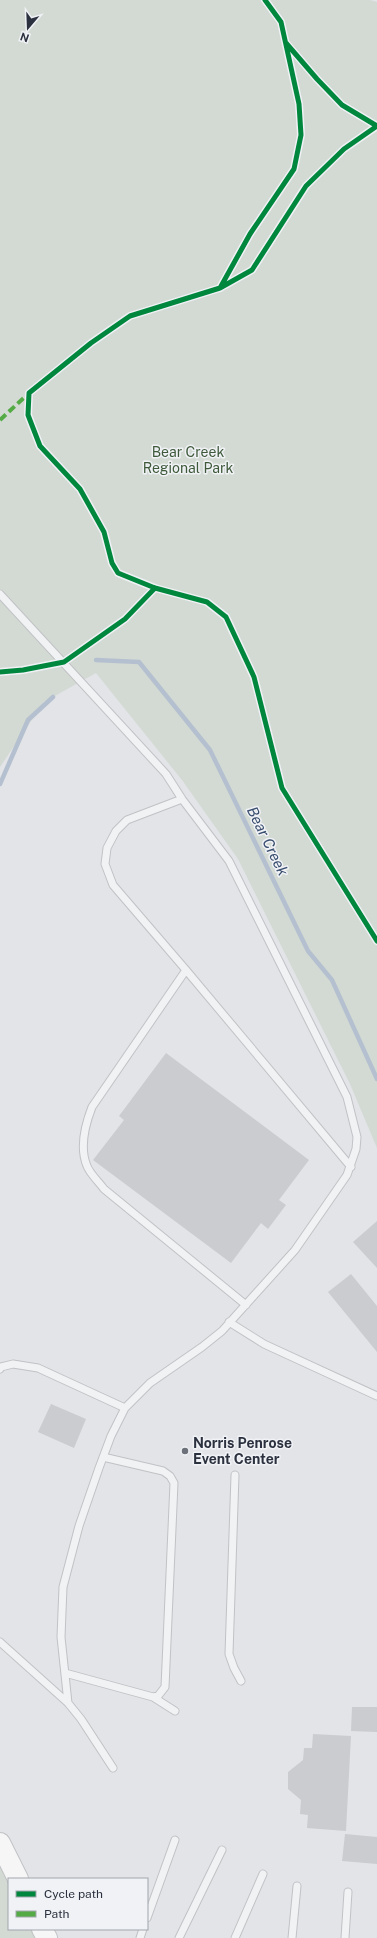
<svg xmlns="http://www.w3.org/2000/svg" width="377" height="1938" viewBox="0 0 377 1938" font-family="'Public Sans',sans-serif">
<style>
.green{fill:#d3dad3}
.lines{fill:none;stroke-linecap:round;stroke-linejoin:round}
.stream{stroke:#b4c0cf;stroke-width:4.5}
.building{fill:#cbcccf}
.lane-casing{stroke:#c1c2c5;stroke-width:9}
.secondary-casing{stroke:#c1c2c5;stroke-width:22}
.lane{stroke:#f1f2f4;stroke-width:7}
.secondary{stroke:#f6f6f6;stroke-width:20}
.quiet{stroke:#54ab46;stroke-width:4;stroke-dasharray:8 4;stroke-linecap:butt}
.cycleway-casing{stroke:#f0f2f6;stroke-width:8}
.cycleway{stroke:#00873e;stroke-width:5}
.poi-dot{fill:#6b7079;stroke:#f0f2f6;stroke-width:1.5}
.labels{text-anchor:middle;dominant-baseline:central;stroke-width:3;stroke-linejoin:round;paint-order:stroke}
.park-label{font-size:14px;fill:#3e593a;stroke:#f0f2f6}
.poi-label{font-size:14px;font-weight:bold;fill:#2b313e;stroke:#f0f2f6;text-anchor:start}
.water-label{font-size:15px;font-style:italic;fill:#394e6e;stroke:#f0f2f6}
</style>
<rect width="100%" height="100%" fill="#e2e4e7"/>
<path class="green" d="M0,0H370L377,2V1148L350,1084L238,859L182,780L96,673L44,702L0,767Z
M0,1843L9,1879V1929H42L47,1938H0Z"/>
<g class="lines">
<path class="stream" d="M96,660L139,662L210,750L308,951L332,980L377,1079
M0,784L28,720L53,697"/>
</g>
<path class="building" d="M166,1053L309,1160L279,1200L286,1205L268,1229L261,1223L231,1263L93,1160L124,1120L119,1116Z
M377,1221V1268L353,1242Z
M351,1274L377,1306V1352L328,1292Z
M51,1404L86,1419L74,1448L38,1432Z
M352,1707H377V1732L351,1731Z
M313,1734L351,1736L346,1831L307,1828L308,1815L300,1814L301,1800L288,1789V1772L303,1760L304,1748H312Z
M345,1834L377,1837V1864L342,1861Z"/>
<g class="lines">
<defs>
<path id="lane" d="M0,594L166,774L182,799L229,861L347,1097L357,1137L356,1149L347,1175L295,1250L222,1331L202,1347L150,1383L125,1408L111,1436L99,1468L79,1526L63,1587L61,1637L68,1703L81,1719L113,1768
M182,799L127,820L116,831L107,848L105,864L113,885L186,970
M246,1305L104,1189C99,1182 90,1174 87,1166C79,1147 85,1125 92,1107L186,970L351,1167
M229,1322L264,1344L377,1396
M0,1369L1,1367L13,1364L38,1368L125,1408
M235,1475L229,1654L234,1668L241,1681
M0,1642L68,1703
M65,1673L153,1697L158,1696L165,1687L174,1483L170,1476L163,1471L103,1457
M153,1697L175,1711
M147,1918L175,1840
M140,1938L143,1929
M179,1938L222,1850
M235,1938L263,1874
M292,1938L297,1886
M345,1938L348,1892"/>
<path id="secondary" d="M0,1843L18,1879
M42,1929L47,1938"/>
</defs>
<use href="#lane" class="lane-casing"/>
<use href="#secondary" class="secondary-casing"/>
<use href="#lane" class="lane"/>
<use href="#secondary" class="secondary"/>
<path class="quiet" d="M0,420L29,393"/>
<defs>
<path id="cycleway" d="M286,43L317,79L342,105L377,126
M377,126L344,149L306,186L252,270L220,288L130,316L91,343L29,393L28,415L40,446L80,489L104,532L112,563L118,573L155,588L207,602L226,617L254,677L282,788L377,941
M220,288L250,234L294,169L301,135L299,104L281,22L265,0
M0,672L23,670L64,662L125,619L155,588"/>
</defs>
<use href="#cycleway" class="cycleway-casing"/>
<use href="#cycleway" class="cycleway"/>
</g>
<circle class="poi-dot" cx="185" cy="1451" r="4"/>
<g class="labels">
<g class="park-label">
<text x="188" y="452">Bear Creek<tspan x="188" dy="16">Regional Park</tspan></text>
</g>
<g class="poi-label">
<text x="193" y="1443">Norris Penrose<tspan x="193" dy="16">Event Center</tspan></text>
</g>
<g class="water-label">
<text transform="translate(268 841) rotate(64)">Bear Creek</text>
</g>
</g>
<rect x="8" y="1878" width="140" height="52" fill="#f0f2f6" stroke="#a1a5ac"/>
<rect x="16" y="1891" width="20" height="6" fill="#00873e" stroke="#a1a5ac"/>
<text x="44" y="1898" font-size="12" fill="#2b313e">Cycle path</text>
<rect x="16" y="1911" width="20" height="6" fill="#54ab46" stroke="#a1a5ac"/>
<text x="44" y="1918" font-size="12" fill="#2b313e">Path</text>
<g transform="translate(28 28) rotate(199)" stroke="#f0f2f6" stroke-width="3" paint-order="stroke">
<path d="M0-3L7 15L0 10L-7 15Z" fill="#2b313e"/>
<text y="-6" font-size="11" font-weight="bold" text-anchor="middle" fill="#2b313e">N</text>
</g>
</svg>
